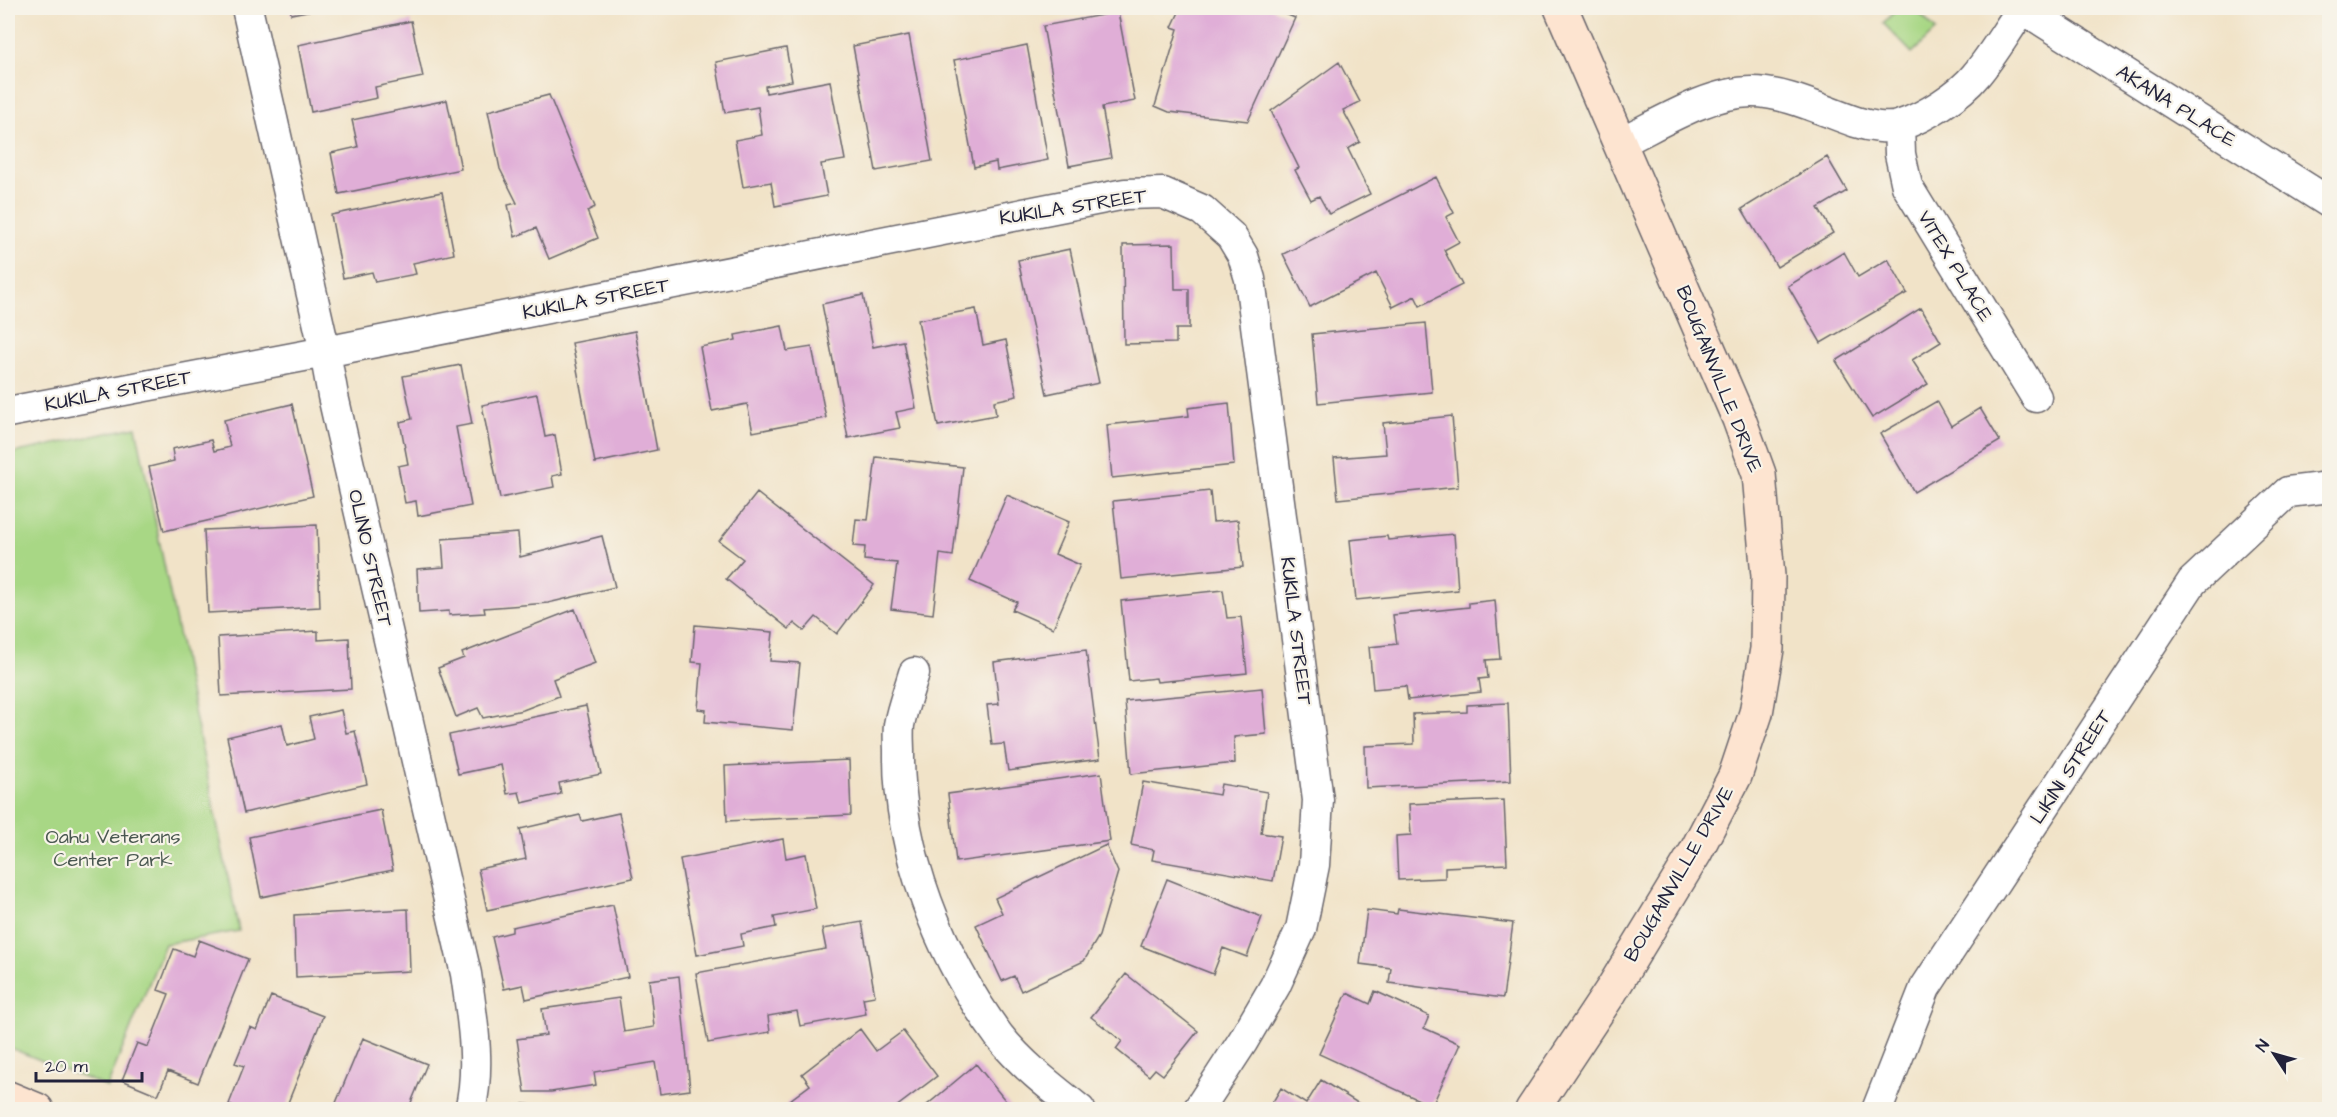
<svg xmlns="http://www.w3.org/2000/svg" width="2337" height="1117" viewBox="0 0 2337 1117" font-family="'Architects Daughter',sans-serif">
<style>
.green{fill:#a8d785;stroke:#657c60;stroke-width:1.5}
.building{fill:#e0aed7}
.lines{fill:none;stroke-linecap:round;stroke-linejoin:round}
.street-casing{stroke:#6a666c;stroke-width:33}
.secondary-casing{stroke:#6a666c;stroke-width:36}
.street{stroke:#fff;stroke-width:30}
.secondary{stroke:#fde4d0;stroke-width:33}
.labels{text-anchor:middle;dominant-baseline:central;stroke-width:4.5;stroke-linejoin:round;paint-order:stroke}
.street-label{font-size:20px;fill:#22223b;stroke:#f7f3e8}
.park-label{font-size:20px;fill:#4a5851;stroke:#f7f3e8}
</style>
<rect width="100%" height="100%" fill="#f7f3e8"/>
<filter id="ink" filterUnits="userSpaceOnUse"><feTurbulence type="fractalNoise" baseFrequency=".0167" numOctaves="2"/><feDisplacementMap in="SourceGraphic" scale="12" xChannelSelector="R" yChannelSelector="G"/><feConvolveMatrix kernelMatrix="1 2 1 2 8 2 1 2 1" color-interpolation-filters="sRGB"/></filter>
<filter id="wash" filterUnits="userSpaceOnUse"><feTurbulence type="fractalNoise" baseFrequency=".008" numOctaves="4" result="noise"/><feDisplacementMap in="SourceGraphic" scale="24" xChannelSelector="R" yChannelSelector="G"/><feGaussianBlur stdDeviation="1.35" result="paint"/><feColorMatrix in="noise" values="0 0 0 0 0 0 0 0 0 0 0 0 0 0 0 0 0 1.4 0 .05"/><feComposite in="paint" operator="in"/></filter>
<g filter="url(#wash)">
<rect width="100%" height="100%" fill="#f1e3c8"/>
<path class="green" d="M1899,8H1914L1936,30L1912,53L1883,23Z
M136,427L239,931L165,944L107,1087L8,1047V454Z"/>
<g id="blocks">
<path class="building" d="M290,8H318V9L291,14Z
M1181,8H1271L1295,18L1248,121L1169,112L1155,106L1178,29L1172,27Z
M1118,12L1135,101L1102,107L1111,158L1069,166L1043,26Z
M411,21L423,77L375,87L377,98L311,112L298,45Z
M909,35L932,161L876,171L853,46Z
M1027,45L1048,160L997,170L996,162L974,167L954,60Z
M786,48L792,81L765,86L766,93L830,81L845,160L821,164L827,196L775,206L771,182L743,187L735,140L762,135L758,107L725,113L716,62Z
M1339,62L1360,102L1343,110L1360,142L1348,149L1370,194L1329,214L1319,196L1311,200L1295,170L1299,168L1271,111Z
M549,95L595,207L587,211L598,238L549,259L536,228L515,237L508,205L517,203L500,169L488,111Z
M447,100L461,169L339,194L331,153L358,147L352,120Z
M1827,157L1847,191L1818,208L1833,233L1777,267L1742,209Z
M1436,177L1454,213L1446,217L1459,242L1444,250L1462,285L1420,306L1415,296L1393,307L1376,273L1310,307L1283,254Z
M442,192L454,254L413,263L416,274L375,282L372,272L343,278L331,215Z
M1174,244L1175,289H1189V329H1176V343L1124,344L1123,245Z
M1070,249L1099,383L1047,394L1018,260Z
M1844,252L1858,277L1888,259L1907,293L1821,343L1788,286Z
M863,295L873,347L903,341L916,408L896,412L900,428L848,438L822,304Z
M1921,308L1941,342L1912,360L1928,384L1872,418L1836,361Z
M976,309L983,345L1006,340L1017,396L994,401L996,415L938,426L918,320Z
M1426,323L1432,392L1318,403L1312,334Z
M782,326L787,351L812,347L826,418L753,432L747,404L712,411L700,347L736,340L735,335Z
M635,331L657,450L595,463L572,343Z
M461,365L472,424L456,427L471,506L418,516L416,501L405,503L398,466L408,464L400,422L412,419L403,376Z
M537,394L545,437L555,435L562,474L552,476L554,487L500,498L482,405Z
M1937,401L1951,426L1980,408L2000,441L1914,492L1880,434Z
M1229,403L1234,465L1112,478L1107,425L1189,416L1188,408Z
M292,404L313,496L164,531L149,467L174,461L172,449L211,440L214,451L230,447L224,420Z
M1452,416L1458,487L1338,499L1334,458L1386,454L1383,423Z
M876,457L963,467L953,556L940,554L933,614L891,609L897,563L864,560L865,547L853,546L856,519L868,520Z
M1210,491L1213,522L1238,520L1243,567L1121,579L1113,501Z
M757,493L874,585L837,634L816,617L804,631L794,623L789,629L726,579L743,559L719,541Z
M1007,495L1069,522L1055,554L1080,565L1053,628L1012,610L1017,602L970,581Z
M317,525L320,607L208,613L204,530Z
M518,533L520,557L602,536L615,587L548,603L484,608L485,613L449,615V611L419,613L417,569L444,567L442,539Z
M1454,534L1458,590L1356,600L1350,540L1387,536L1388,540Z
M1223,590L1227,618L1241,617L1247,673L1157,682L1156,678L1129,681L1121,601Z
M1495,600L1500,659L1486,660L1488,678L1479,679L1481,692L1408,700L1406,686L1373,689L1369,647L1397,644L1393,615L1469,607V603Z
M575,609L595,663L553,679L559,696L523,710L483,718L478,708L456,717L438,668L464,658L462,653Z
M695,625L773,632L770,661L800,663L793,730L705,722L706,710L698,709L702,663L692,662Z
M318,631V640L349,638L351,689L221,696L218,637Z
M1086,650L1100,759L1008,771L1004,744L992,745L987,705L999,704L994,662Z
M1262,688L1266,734L1234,737L1235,763L1131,774L1125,701Z
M1508,703L1511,781L1366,788L1365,746L1414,744L1413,714L1467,712V705Z
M586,706L601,774L559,783L561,794L522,803L519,792L507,794L501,765L458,774L449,735Z
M341,710L346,733L355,731L367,784L244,813L227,737L282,724L287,746L314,739L309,717Z
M849,760L851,815L727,821L725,766Z
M1101,773L1110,841L956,862L948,794Z
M1143,782L1219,795L1221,784L1267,792L1261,833L1281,836L1273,881L1152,860L1154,850L1131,845Z
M1504,800L1507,864L1445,867V878L1398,880L1396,836L1411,835L1409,804Z
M381,810L393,870L261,897L249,837Z
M619,813L633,878L487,910L478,869L526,859L520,829L580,815L582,821Z
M783,839L786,858L806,854L816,909L774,917L776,927L741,934L743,946L697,955L680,859Z
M1106,845L1118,872L1099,936L1084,961L1021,991L1014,976L1002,981L976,925L1002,913L995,898Z
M1167,879L1262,917L1247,957L1223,948L1213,974L1141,946Z
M613,905L628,977L526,999L523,985L504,989L492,937L512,932V927Z
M408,909L410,971L296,977L294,915Z
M1398,909L1513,923L1503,998L1389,983L1391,968L1360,964L1367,910L1397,914Z
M862,922L875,996L863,998L866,1014L800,1026L797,1011L768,1016L770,1032L708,1043L696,973L826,949L822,929Z
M199,940L248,959L198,1083L168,1071L158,1095L122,1080L137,1043L148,1047L169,994L158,990L174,949L193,956Z
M1126,974L1198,1031L1163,1075L1155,1069L1149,1076L1116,1049L1122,1041L1091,1017Z
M679,976L690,1090L660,1094L655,1062L594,1072L596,1085L551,1092H525L517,1039L546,1035L542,1009L619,998L624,1032L654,1027L649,980Z
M1375,991L1429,1016L1424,1028L1460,1044L1432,1106L1319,1054L1347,993L1370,1004Z
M271,996L323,1016L285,1110H243L229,1104L244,1066L235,1063L250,1027L257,1030Z
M860,1029L876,1051L903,1031L937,1076L892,1110H791L786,1103L810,1085L802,1074Z
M363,1038L427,1064L408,1110H333Z
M976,1064L1013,1110H921Z
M1321,1080L1369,1110H1268L1281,1088L1306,1104Z
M523,1104L566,1108V1110H522Z"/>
</g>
</g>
<g filter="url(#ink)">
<use href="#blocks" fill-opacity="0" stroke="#6a666c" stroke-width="1.5"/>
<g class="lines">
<defs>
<path id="street" d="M247,8L325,352L333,396L466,974C472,1017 481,1066 470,1110
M2022,8L2330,203
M1899,126L1900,154L1907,186L2036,397
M1621,142C1659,124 1708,92 1752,92C1787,92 1823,111 1856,122C1868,126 1889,130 1901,125C1925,117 1960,95 1976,75C1993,55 2007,30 2023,8
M8,412L325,352L1125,194L1163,193L1202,210L1231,236L1243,256L1250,279L1318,800L1314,865L1301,929L1275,986L1243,1041L1198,1110
M914,673C909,690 902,708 899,725C898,734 899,744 899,753C898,851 941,958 999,1036C1021,1064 1052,1088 1080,1110
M1877,1110L1925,988L2192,582L2288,492L2330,487"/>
<path id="secondary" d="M8,1098L37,1110
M1532,1110L1611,991L1695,853L1735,776L1756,713L1767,649L1768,576L1759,474L1739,419L1561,8"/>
</defs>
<use href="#street" class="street-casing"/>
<use href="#secondary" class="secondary-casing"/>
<use href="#street" class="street"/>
<use href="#secondary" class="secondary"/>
</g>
</g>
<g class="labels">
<g class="street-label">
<text transform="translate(2176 106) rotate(32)">AKANA PLACE</text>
<text transform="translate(1073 207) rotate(-9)">KUKILA STREET</text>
<text transform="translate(1955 266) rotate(59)">VITEX PLACE</text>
<text transform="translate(596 299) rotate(-11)">KUKILA STREET</text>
<text transform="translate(1719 379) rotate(68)">BOUGAINVILLE DRIVE</text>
<text transform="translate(118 391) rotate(-11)">KUKILA STREET</text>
<text transform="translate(370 558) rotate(77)">OLINO STREET</text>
<text transform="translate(1296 631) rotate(83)">KUKILA STREET</text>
<text transform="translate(2071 767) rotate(-57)">LIKINI STREET</text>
<text transform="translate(1679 874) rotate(-60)">BOUGAINVILLE DRIVE</text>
</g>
<g class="park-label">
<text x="113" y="837">Oahu Veterans<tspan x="113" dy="23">Center Park</tspan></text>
</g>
</g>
<rect width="2337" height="1117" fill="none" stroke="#f7f3e8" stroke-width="30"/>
<g transform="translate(2274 1054) rotate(306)" stroke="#f7f3e8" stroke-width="4.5" paint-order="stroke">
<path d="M0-4.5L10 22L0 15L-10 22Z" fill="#22223b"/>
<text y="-9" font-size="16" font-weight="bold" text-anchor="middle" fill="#22223b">N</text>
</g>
<path d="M36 1072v9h106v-9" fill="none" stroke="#22223b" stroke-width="3"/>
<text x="45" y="1072" font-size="18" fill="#22223b" stroke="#f7f3e8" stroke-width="4.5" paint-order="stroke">20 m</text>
</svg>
